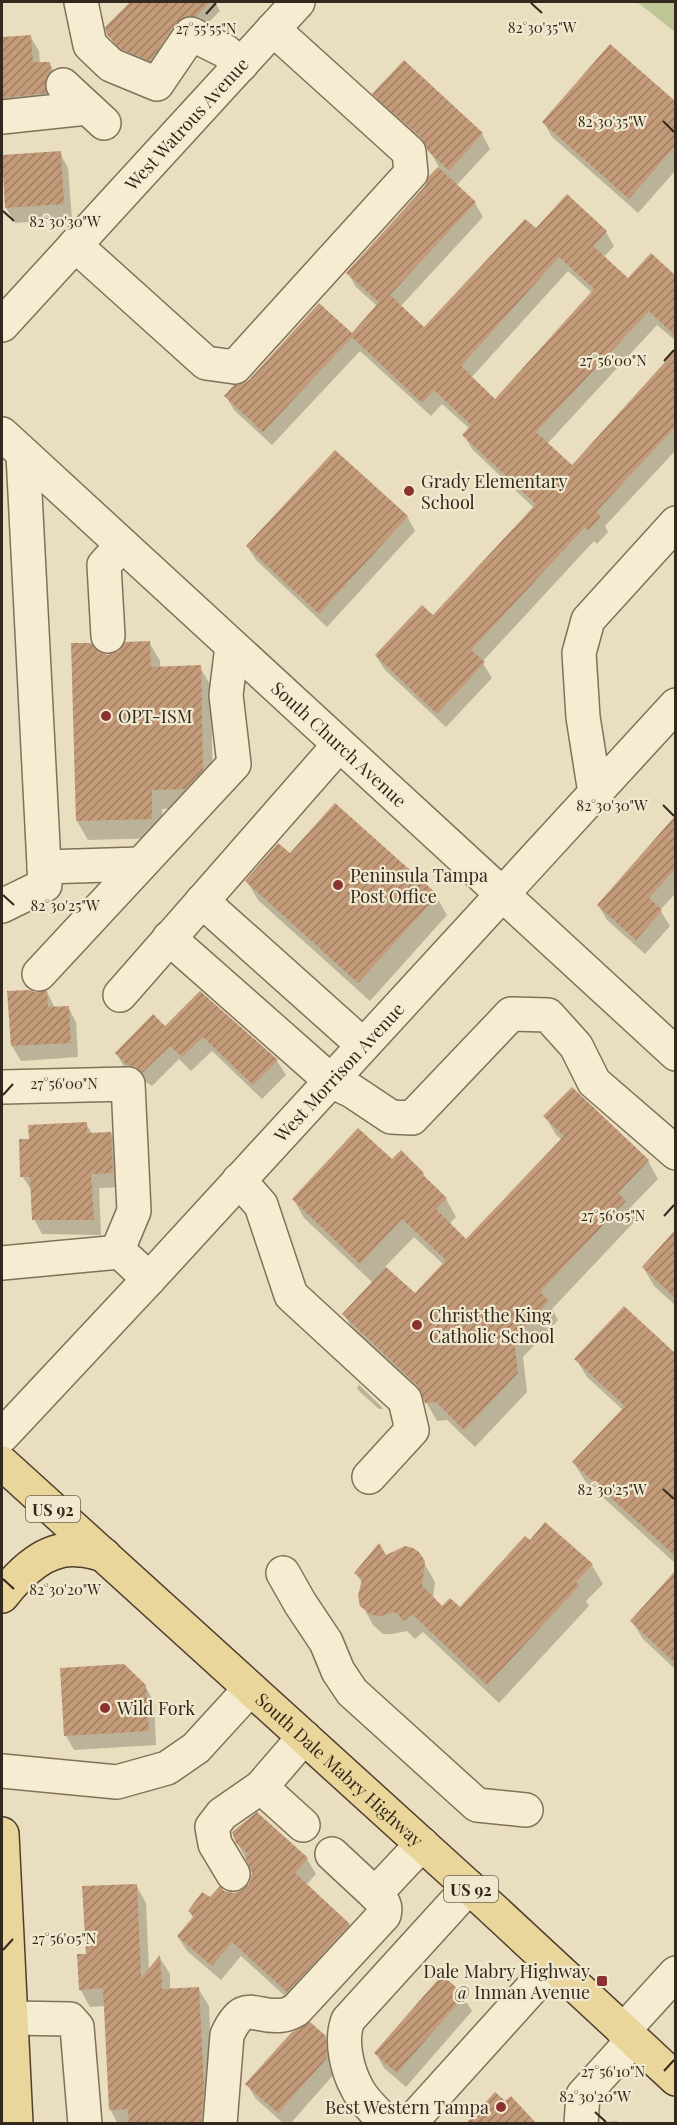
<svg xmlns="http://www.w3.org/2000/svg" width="677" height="2125" viewBox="0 0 677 2125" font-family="'Playfair Display',serif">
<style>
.park{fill:#bec695}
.shadow{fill:#0003;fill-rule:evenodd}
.building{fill:url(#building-hatch);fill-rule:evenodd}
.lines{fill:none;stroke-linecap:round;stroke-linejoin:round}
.minor-casing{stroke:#81705a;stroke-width:36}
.major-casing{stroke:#4f3e2e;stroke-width:36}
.minor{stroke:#f5ecd2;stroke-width:33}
.major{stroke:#ead59a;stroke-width:33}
.ticks{fill:none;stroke:#32281d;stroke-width:2}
.poi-dot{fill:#8a322f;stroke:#f1e9cf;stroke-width:2}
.labels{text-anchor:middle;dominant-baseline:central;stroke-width:4.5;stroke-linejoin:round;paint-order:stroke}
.shield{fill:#f1e9cf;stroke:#6b6252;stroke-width:1.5}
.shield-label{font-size:16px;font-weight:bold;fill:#32281d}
.street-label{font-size:18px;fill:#32281d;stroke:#f1e9cf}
.poi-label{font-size:18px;fill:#32281d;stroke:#f1e9cf;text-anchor:start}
.ticks-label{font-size:15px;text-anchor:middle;fill:#32281d;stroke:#f1e9cf;stroke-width:4.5;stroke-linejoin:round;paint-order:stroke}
</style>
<defs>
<pattern id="building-hatch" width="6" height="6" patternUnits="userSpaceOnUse" patternTransform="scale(1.5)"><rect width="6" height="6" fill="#c49b79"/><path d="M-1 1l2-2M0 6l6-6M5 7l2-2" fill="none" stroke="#a07e63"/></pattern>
</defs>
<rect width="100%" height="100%" fill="#e9dfc0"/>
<path class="park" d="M637,2H675V32Z"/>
<path class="shadow" d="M132,2H215L220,11L157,73L130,61L116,48L109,35L107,28Z
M30,36L39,51L40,63H49L58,78L52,97L2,116V38Z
M610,46L676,103V170L638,213L552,137L544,123Z
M404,62L482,134L490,149L456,186L475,203L483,217L400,307L424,329L536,230L606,232L614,246L603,258L628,280L651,255L676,277V341L657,325L547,444L572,467L676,351V450L605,526L608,532L597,544L594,541L482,662L492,678L446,727L385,670L376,656L433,617L534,508L472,449L464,435L470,429L442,404L431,416L360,351L272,445L234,410L226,396L242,386L352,335L377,306L356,287L348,273L426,186L430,177L439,167L429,150L383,109L374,94ZM568,271L592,293L495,401L471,378Z
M60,153L68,168L72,219L15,223L6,208Z
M407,516L415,531L327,627L256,560L247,546Z
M149,642L160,661V668L200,667L211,686L213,789L196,808L162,809V838L88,840L77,821L98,654L109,656Z
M676,817V893L660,910L670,926L645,954L607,920L598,905Z
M290,855L436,896L447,915L370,1001L258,900L247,881Z
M47,992L55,1008L68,1007L76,1022L78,1057L21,1061L12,1046L9,993L35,994Z
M200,993L277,1061L286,1075L262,1099L212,1051L191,1071L179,1059L152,1086L146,1082L137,1080L125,1068L116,1053L165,1028Z
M545,1116L648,1161L658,1179L629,1209L636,1220L552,1309L558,1320L523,1357L527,1392L475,1447L447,1420L437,1421L425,1400L354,1332L344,1314L373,1283L304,1218L294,1200L392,1161L423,1174L427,1181L446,1199L456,1217L449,1224L466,1241L562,1140L556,1135ZM414,1237L444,1265L415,1295L385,1267Z
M86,1123L92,1134L111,1133L119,1148L121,1187L99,1188L101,1235L42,1234L34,1219L32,1191L22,1176L31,1140Z
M676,1232V1306L654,1286L643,1267Z
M624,1308L676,1355V1564L585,1481L574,1463L623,1410L587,1377L576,1359Z
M359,1385L381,1406L383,1409H379L360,1392L357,1388Z
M546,1524L592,1565L603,1584L586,1601L589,1606L499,1703L423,1632L415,1639L407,1631L392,1634H383L373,1625L362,1605V1583L356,1573L385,1557L418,1553L435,1582L433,1598L443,1608L460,1610L530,1542Z
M676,1573V1670L643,1639L632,1621Z
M145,1686L154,1702L156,1745L74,1750L66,1736Z
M257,1814L307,1859L316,1874L306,1885L349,1925L358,1939L296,2006L241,1956L221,1980L187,1951L178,1937L194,1919L189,1911L224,1892L234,1894L243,1892L250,1884L253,1873L237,1842Z
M136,1885L146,1903L149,1970L160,1958L170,1974V1990L198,1988L209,2006L213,2107L212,2124H118L110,2109L105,2006L90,2007L80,1989L88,1955Z
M463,1996L472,2011L406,2087L384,2068L376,2053Z
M325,2037L334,2053L335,2073L290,2124H284L256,2099L247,2084Z
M617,2121L619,2124H601V2122Z"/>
<path class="building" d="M130,2H210L196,16L183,17L176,23L150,61L121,49L107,35L105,27Z
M31,35L33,62H50L51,71L45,81L47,93L2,98V37Z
M610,44L675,101V146L629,199L542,122Z
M404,60L483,133L449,171L428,151L422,138L372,94Z
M61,151L64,204L5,208L2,155Z
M438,167L476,202L390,295L424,327L525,219L536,228L567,194L607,231L593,246L628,278L651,253L675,275V336L649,311L536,432L572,465L675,351V427L596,512L601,517L588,531L585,527L471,650L485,662L437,714L375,655L422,605L433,615L536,504L462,435L471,425L434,390L422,403L352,337L263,432L224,396L234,385L242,384L249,380L319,303L352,333L379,302L346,273L425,186L429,176ZM559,257L594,289L495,399L461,366Z
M335,450L408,516L319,614L246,546Z
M150,641L151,667L201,665L203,770L185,789L152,790V819L76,821L71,643H91L99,652L108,655L119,651L125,642Z
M335,803L438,895L358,983L245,881L278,843L290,853Z
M675,816V869L649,898L662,910L636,940L597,905Z
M30,990L35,992L47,990L48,1007L69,1006L71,1043L11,1046L7,991Z
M200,991L278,1060L253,1085L203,1037L182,1057L170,1046L142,1073L136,1067L127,1065L115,1053L153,1014L165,1026Z
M572,1087L649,1160L618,1193L626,1201L540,1292L549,1301L514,1339L518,1373L464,1430L436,1402L425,1403L418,1386L342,1314L386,1267L415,1293L446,1260L402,1219L360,1264L292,1199L358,1128L392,1159L401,1150L424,1173L423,1175L447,1198L436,1209L466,1239L564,1136L543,1116Z
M87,1122V1133L111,1132L113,1173L91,1174L94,1220H32L30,1177H20L19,1139H29L28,1125Z
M675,1230V1298L642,1267Z
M624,1306L675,1353V1556L572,1462L625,1406L574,1359Z
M545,1522L593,1564L576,1582L579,1586L487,1685L412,1614L404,1621L395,1612L381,1616L371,1615L360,1606L358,1596L362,1579L354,1573L379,1543L386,1555L405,1546L413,1548L419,1552L425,1561L422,1585L442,1606L450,1598L460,1607L525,1536L530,1540Z
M675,1571V1663L630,1621Z
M124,1664L146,1685L149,1731L64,1736L60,1668Z
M257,1812L308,1858L295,1873L350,1924L287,1992L232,1942L212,1966L177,1936L194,1916L188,1911L202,1892L210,1897L220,1886L224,1891L234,1893L242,1890L249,1884L252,1873L245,1857L248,1854L236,1843L232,1832Z
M137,1884L141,1978L160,1955L162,1989L199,1987L204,2088L201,2124H129L128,2109L109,2110L103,1988L79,1990L77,1954H86L82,1886Z
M442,1975L465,1995L397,2073L374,2053Z
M310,2022L326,2036L327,2058L278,2113L245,2084L291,2033Z
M495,2092L505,2101L511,2096L537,2124H465Z"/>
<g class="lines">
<defs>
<g id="minor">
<path d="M81,2L90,45L111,65L157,84L191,34L225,51L241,65"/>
<path d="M63,85L104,123"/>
<path d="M2,117L87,108"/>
<path d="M75,245L206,363L235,367L411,173L409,152L273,29"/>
<path id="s1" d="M2,325L298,2"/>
<path id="s2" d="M2,434L676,1054"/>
<path d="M108,636L104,565L122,545"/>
<path d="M595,793L583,717L579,653L588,620L676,523"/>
<path d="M44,867L141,864"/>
<path d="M202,901L363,1045"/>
<path d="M2,906L45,885L23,454"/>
<path d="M169,938L331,1081L352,1091L391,1117L412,1118L511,1014L548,1015L576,1046L594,1082L676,1153"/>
<path d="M39,974L234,764L226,695L232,646"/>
<path d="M120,995L339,745"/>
<path d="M2,1087L128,1084L134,1211L119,1247L120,1252L149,1279"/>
<path d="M239,1180L261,1205L291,1295L405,1400L412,1430L369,1477"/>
<path d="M2,1263L120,1252"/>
<path id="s3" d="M2,1436L149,1279L676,705"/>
<path d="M283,1573L300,1603L326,1642L338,1671L352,1692L477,1805L526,1810"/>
<path d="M2,1771L117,1782L167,1768L196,1748L250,1689"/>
<path d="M303,1825L261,1787L304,1737"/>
<path d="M332,1854L375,1894L422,1844"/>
<path d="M233,1874L215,1844L212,1827L222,1814L261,1787"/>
<path d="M11,2018L70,2019L77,2027L85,2124"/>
<path d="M623,2031L676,1973"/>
<path d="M220,2124L227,2035C245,1996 255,2020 283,2015C287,2015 292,2012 296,2010L384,1915C387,1904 382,1901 375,1894"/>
<path d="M388,2124C377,2113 364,2102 357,2088C347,2070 340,2040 348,2020L469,1887"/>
<path d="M409,2124L552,1966"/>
<path d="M581,2124L583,2095L633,2040"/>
</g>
<g id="major">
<path id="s4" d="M2,1463L469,1887L676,2079"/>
<path d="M2,1596C21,1572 46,1546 80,1550C88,1550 96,1553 104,1555"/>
<path d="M2,1834L16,2124"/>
</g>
</defs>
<use href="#minor" class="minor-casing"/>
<use href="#major" class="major-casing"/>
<use href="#minor" class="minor"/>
<use href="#major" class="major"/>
</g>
<path class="ticks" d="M531,3L542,13M206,14L216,3M663,121L674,132M3,211L14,221M664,361L674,350M663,805L674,816M3,895L14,905M3,1095L13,1084M664,1216L674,1205M663,1489L674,1499M3,1579L14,1589M3,1950L13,1939M664,2071L674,2060M595,2112L606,2122"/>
<g class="poi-dot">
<circle cx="409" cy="491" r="6"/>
<circle cx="106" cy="716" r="6"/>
<circle cx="338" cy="885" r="6"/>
<circle cx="417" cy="1325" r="6"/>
<circle cx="105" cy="1708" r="6"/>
<rect x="596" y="1975" width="12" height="12" rx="3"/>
<circle cx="501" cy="2107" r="6"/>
</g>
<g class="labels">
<g class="shield">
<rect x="26" y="1496" width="54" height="26" rx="4.5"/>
<rect x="444" y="1876" width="54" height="26" rx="4.5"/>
</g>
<g class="shield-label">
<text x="53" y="1509">US 92</text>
<text x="471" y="1889">US 92</text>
</g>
<g class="street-label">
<text stroke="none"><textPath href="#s1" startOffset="273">West Watrous Avenue</textPath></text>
<text stroke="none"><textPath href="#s2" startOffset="458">South Church Avenue</textPath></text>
<text stroke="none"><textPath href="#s3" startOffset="496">West Morrison Avenue</textPath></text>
<text stroke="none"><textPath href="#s4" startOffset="456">South Dale Mabry Highway</textPath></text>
</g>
<g class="poi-label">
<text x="421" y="481">Grady Elementary<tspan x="421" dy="21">School</tspan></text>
<text x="118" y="716">OPT-ISM</text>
<text x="350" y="875">Peninsula Tampa<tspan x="350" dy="21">Post Office</tspan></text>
<text x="429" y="1315">Christ the King<tspan x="429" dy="21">Catholic School</tspan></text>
<text x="117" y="1708">Wild Fork</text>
<text x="590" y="1971" text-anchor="end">Dale Mabry Highway<tspan x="590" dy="21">@ Inman Avenue</tspan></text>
<text x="489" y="2107" text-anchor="end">Best Western Tampa</text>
</g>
</g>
<g class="ticks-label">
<text x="542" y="33">82°30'35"W</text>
<text x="206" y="34">27°55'55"N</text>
<text x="612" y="127">82°30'35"W</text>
<text x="65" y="227">82°30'30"W</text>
<text x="613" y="366">27°56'00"N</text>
<text x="612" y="811">82°30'30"W</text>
<text x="65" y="911">82°30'25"W</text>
<text x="64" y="1089">27°56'00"N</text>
<text x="613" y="1221">27°56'05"N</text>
<text x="612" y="1495">82°30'25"W</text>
<text x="65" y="1595">82°30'20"W</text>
<text x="64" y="1944">27°56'05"N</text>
<text x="613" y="2077">27°56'10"N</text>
<text x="595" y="2102">82°30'20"W</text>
</g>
<rect width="677" height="2125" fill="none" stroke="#32281d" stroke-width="6"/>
</svg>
